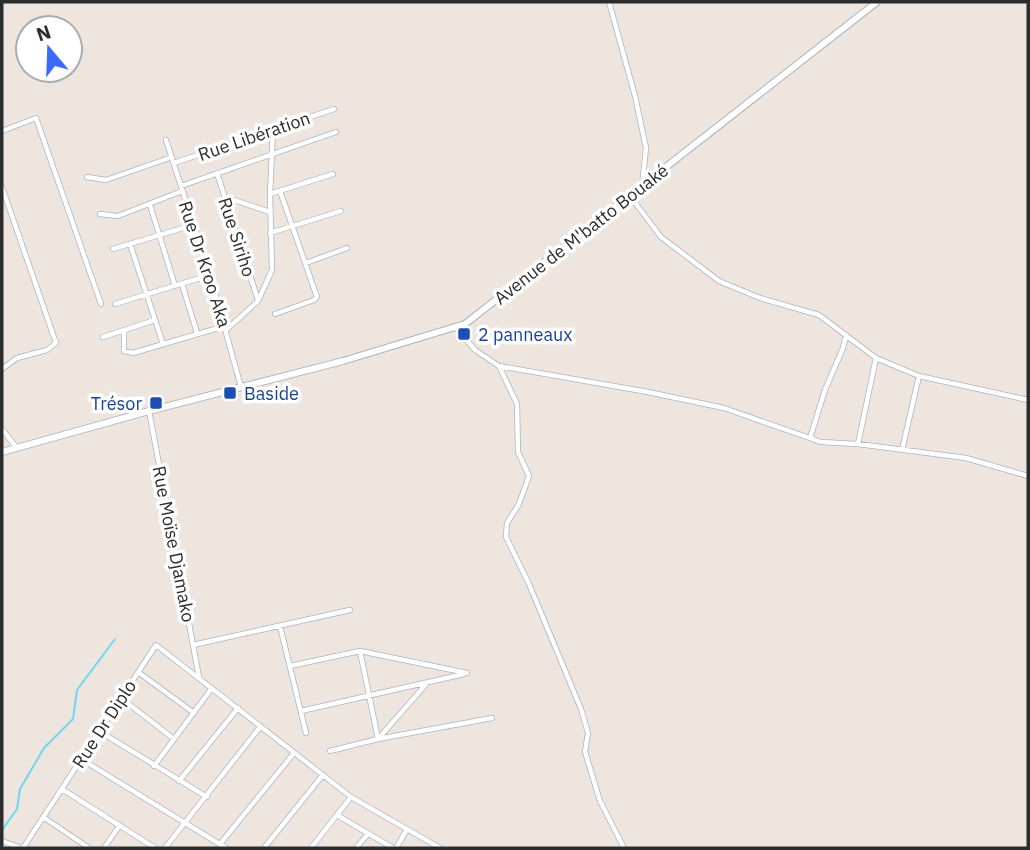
<svg xmlns="http://www.w3.org/2000/svg" width="1030" height="850" viewBox="0 0 1030 850" font-family="'IBM Plex Sans',sans-serif">
<style>
.lines{fill:none;stroke-linecap:round;stroke-linejoin:round}
.stream{stroke:#6dd8f4;stroke-width:2}
.street-casing{stroke:#aeb2bc;stroke-width:6}
.secondary-casing{stroke:#aeb2bc;stroke-width:8}
.street{stroke:#fff;stroke-width:4.5}
.secondary{stroke:#fff;stroke-width:6}
.transit-dot{fill:#1a4fb4;stroke:#fff;stroke-width:2.5}
.labels{text-anchor:middle;dominant-baseline:central;stroke-width:7;stroke-linejoin:round;paint-order:stroke}
.street-label{font-size:18px;fill:#2c2c2c;stroke:#fff}
.transit-label{font-size:18px;fill:#164399;stroke:#fff;text-anchor:start}
</style>
<rect width="100%" height="100%" fill="#eee6de"/>
<g class="lines">
<path class="stream" d="M2,830L17,809L20,789L44,748L73,719L77,690L115,639"/>
<defs>
<path id="street" d="M609,2L635,96L646,148L642,186
M2,131L36,118L101,304
M166,140L210,275L241,387
M174,163L334,109
M217,173L258,300
M87,177L106,180L172,157
M181,186L336,132
M2,187L56,343L47,350L17,358L2,369
M270,194L333,174
M630,196L661,237L719,281L760,298L819,315L876,358L919,376L1028,400
M225,197L270,212
M150,205L175,286
M100,214L118,216L182,191
M270,233L341,211
M130,244L163,344
M113,249L193,225
M306,263L347,248
M182,284L197,333
M115,304L210,275
M275,314L314,300L317,297L280,191
M456,328L475,350L499,366L648,392L724,408L821,442L858,444L966,458L1028,476
M124,330V351L133,353L225,326
M226,330L258,301L272,270L270,194L273,130
M103,337L155,320
M499,366L517,404L518,452L529,476L519,504L507,523L506,537L529,584L581,709L588,733L585,752L600,801L624,848
M149,411L199,677
M2,429L16,447
M810,438L825,390L843,348L846,335
M858,444L876,358
M902,450L919,376
M280,626L306,733
M193,645L350,610
M360,651L378,739
M290,666L360,651L467,673
M138,672L194,713
M121,698L174,739
M301,711L464,674
M99,731L207,797
M378,739L428,682
M330,751L378,739L492,718
M81,759L226,848
M154,766L212,688
M179,781L238,708
M62,789L155,848
M337,815L393,848
M43,817L89,848
M2,841L21,848
M220,844L294,753
M23,848L156,645L351,797L440,848
M104,848L120,825
M165,848L260,727
M264,848L322,776
M311,848L351,797
M356,848L368,834
M396,848L406,831"/>
<path id="secondary" d="M2,452L149,411L343,361L465,324L877,2"/>
</defs>
<use href="#street" class="street-casing"/>
<use href="#secondary" class="secondary-casing"/>
<use href="#street" class="street"/>
<use href="#secondary" class="secondary"/>
</g>
<g class="transit-dot">
<rect x="457" y="327" width="14" height="14" rx="3.5"/>
<rect x="223" y="386" width="14" height="14" rx="3.5"/>
<rect x="149" y="396" width="14" height="14" rx="3.5"/>
</g>
<g class="labels">
<g class="street-label">
<text transform="translate(254 136) rotate(-19)">Rue Libération</text>
<text transform="translate(581 234) rotate(-38)">Avenue de M'batto Bouaké</text>
<text transform="translate(237 237) rotate(72)">Rue Siriho</text>
<text transform="translate(205 264) rotate(72)">Rue Dr Kroo Aka</text>
<text transform="translate(174 544) rotate(79)">Rue Moïse Djamako</text>
<text transform="translate(104 724) rotate(-57)">Rue Dr Diplo</text>
</g>
<g class="transit-label">
<text x="478" y="334">2 panneaux</text>
<text x="244" y="393">Baside</text>
<text x="142" y="403" text-anchor="end">Trésor</text>
</g>
</g>
<rect width="1030" height="850" fill="none" stroke="#2c2c2c" stroke-width="7"/>
<g transform="translate(49 49) rotate(341)"><circle r="33" fill="#ffffff" stroke="#ababab" stroke-width="2"/>
<path d="M0-5L12 26L0 18L-12 26Z" fill="#3a6aff"/>
<text y="-10" font-size="19" font-weight="bold" text-anchor="middle" fill="#2c2c2c">N</text>
</g>
</svg>
